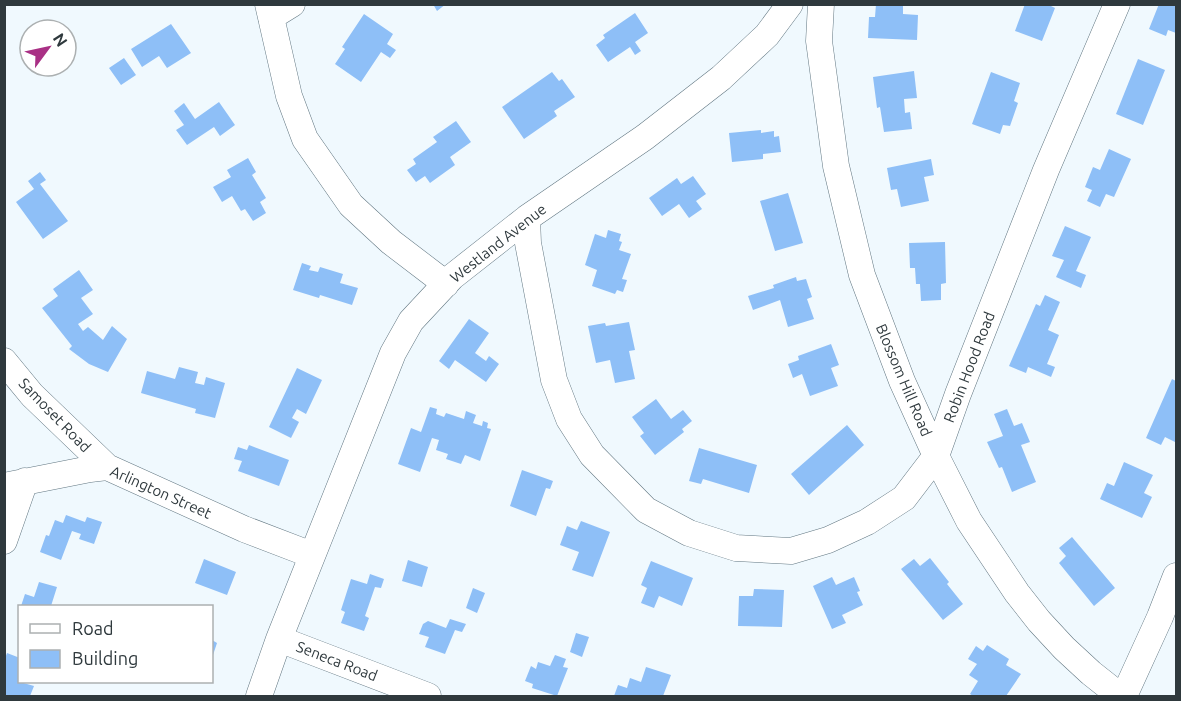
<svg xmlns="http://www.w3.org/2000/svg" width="1181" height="701" viewBox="0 0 1181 701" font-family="Ubuntu,sans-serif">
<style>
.building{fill:#8ebff7}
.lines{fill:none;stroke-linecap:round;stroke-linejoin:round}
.minor-casing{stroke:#627782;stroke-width:27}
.minor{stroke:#fff;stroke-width:26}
.labels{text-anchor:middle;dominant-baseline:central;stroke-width:4.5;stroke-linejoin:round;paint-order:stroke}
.street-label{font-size:15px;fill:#2f393d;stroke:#fff}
</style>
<rect width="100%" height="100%" fill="#f0f9fe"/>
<path class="building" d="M433,4H446L437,11Z
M876,4H903V14L918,15L917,40L868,38L869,17H875Z
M1025,4H1052L1051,6L1055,8L1042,41L1015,31Z
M1159,4H1176V33L1168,30L1166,36L1149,29Z
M635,13L648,33L635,42L641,51L635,55L630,47L608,62L596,45L605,38L603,35Z
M364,14L393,34L387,44L396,50L390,58L381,52L361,82L335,64L345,49L342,47Z
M171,24L191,53L167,68L159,56L142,67L131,49Z
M124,58L136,75L121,85L109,68Z
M1138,59L1165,70L1143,125L1116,114Z
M914,71L917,98L904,99L905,113L910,112L912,129L884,132L880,107L877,108L873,77Z
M552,72L559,81L562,79L575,97L554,111L557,116L524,139L502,107Z
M991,72L1020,83L1014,101L1018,103L1010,126L1003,125L1000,134L972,124Z
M219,102L235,125L220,136L214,127L187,145L176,130L184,125L174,111L184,103L195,119Z
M456,121L471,142L450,157L455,165L430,183L425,176L416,182L407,170L416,164L413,159L437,142L433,137Z
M761,130V133L774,131V137L779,136L781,152L763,154V159L732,162L729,133Z
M1109,149L1131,159L1114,197L1106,194L1100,207L1087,201L1092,190L1085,187L1093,167L1100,170Z
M248,158L256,172L252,175L266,198L260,202L266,213L253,221L245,209L241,211L232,196L222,202L213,187L231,177L227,170Z
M931,159L934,175L924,177L929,201L901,207L897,189L891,190L887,168Z
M40,172L46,180L40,184L68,221L43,239L16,202L34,189L28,181Z
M693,176L706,194L696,201L702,209L689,218L679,204L662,216L649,198L677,178L681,184Z
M788,193L803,243L775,251L760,201Z
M1065,226L1091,237L1076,271L1086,275L1081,288L1056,277L1064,260L1052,256Z
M608,230L621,234L619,241L622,242L619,250L631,254L622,279L627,280L623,292L617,290L615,294L592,286L597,270L585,265L595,234L606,238Z
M945,242L946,283L941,284V300L921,301L920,284H916L915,268H910L909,243Z
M302,263L311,266L309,270L318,272L320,267L343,274L340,283L358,288L352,305L320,295L319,298L293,290Z
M79,270L93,290L81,298L93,314L78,324L83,331L88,327L103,340L112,326L127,339L108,372L89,364L69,349L72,346L42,308L58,296L53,289Z
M796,277L797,281L806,279L812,297L807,299L814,319L788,327L780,300L753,310L748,296L774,288L773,285Z
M1045,295L1060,302L1048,330L1059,335L1047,364L1055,367L1051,377L1028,367L1026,373L1009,366L1036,304L1040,306Z
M469,319L489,333L475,353L486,361L489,356L499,364L486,382L455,360L449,369L439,361Z
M629,322L635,350L629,351L635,379L615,383L610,360L596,363L588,326L605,323L606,326Z
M831,344L839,365L831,368L838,386L810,396L802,374L793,378L788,364L799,360L798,356Z
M179,367L198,372L195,383L204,385L206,377L225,383L215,418L195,413L196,409L141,393L147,371L175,379Z
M297,368L322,380L306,414L297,409L292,418L299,422L291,438L269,427Z
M1172,379L1176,381V438L1175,442L1165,437L1161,445L1146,438Z
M656,399L671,419L683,410L692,421L682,429L684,432L655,455L640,436L644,433L632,417Z
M430,407L437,409L436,414L444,417L446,413L464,419L466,411L476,415L473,423L482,426L483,421L488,423L487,428L491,429L480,461L465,455L461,464L446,459L448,454L436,450L439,440L432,438L420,472L398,464L411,428L421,432Z
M1007,409L1014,426L1022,423L1030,442L1021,445L1036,482L1012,492L1002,467L999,468L987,442L1003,436L994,414Z
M847,425L864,445L809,495L791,474Z
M249,445L289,460L279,486L238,471L242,461L234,459L238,447L247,450Z
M699,448L757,465L749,493L703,479L701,484L689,481Z
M1124,462L1153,475L1144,493L1152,497L1142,518L1100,499L1107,483L1114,486Z
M522,470L553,481L550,489L546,488L536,516L510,506Z
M66,515L85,522L87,517L102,522L94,544L79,539L81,534L72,531L61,560L40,552L46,535L49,536L55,520L63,523Z
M581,521L610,532L593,577L572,570L579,552L560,545L567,526L577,530Z
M1072,537L1115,588L1094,606L1059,563L1066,556L1059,548Z
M930,558L949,582L947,584L963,604L943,620L901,569L914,559L920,566Z
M204,559L236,572L227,595L195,583Z
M408,560L428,567L422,587L402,581Z
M651,561L693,578L682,606L659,596L654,608L641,603L647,588L641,585Z
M370,574L384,579L381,588L375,587L365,616L369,618L364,631L341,623L345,612L341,610L351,579L367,584Z
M832,577L836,585L854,577L860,591L857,592L863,605L842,615L846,623L832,629L813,586Z
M39,582L57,587L51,606H21L25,594L34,597Z
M473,588L485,593L477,613L466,608Z
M754,589L784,590L782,627L738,626L739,596H753Z
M450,619L466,624L462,632L455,630L445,654L425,647L429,637L419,634L423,624L428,621L446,628Z
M576,633L589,637L582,657L570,652Z
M212,640L217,643L212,658Z
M987,645L1009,659L1006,665L1021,674L1006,696H973L970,694L978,681L969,675L977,664L968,659L976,646L983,651Z
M7,653L20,658V682L34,686L30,696H4V661Z
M555,655L566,659L563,667L568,668L557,696L532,688L533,684L525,681L531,666L536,669L538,662L550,666Z
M646,667L671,675L663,696H614L618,685L627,688L630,678L641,682Z"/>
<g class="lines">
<defs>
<path id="minor" d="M268,4L289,96L305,139L351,205L391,242L446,284
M821,4L819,41L836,166L862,275L902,381L936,456L969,521L1017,593L1039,621L1064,648L1091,673L1120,696
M271,17L292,4
M527,218L528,243L554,380L569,419L592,455L646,510L689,533L736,548L791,551L828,540L867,522L904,498L936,456L958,394L1046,170L1117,4
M4,361L32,395L107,467
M4,486L90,469L107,467L244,529L312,555
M4,541L25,481
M279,639L428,696
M259,696L279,639L393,353L411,321L452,277L527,218L645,137L721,78L767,35L790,4
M1124,696L1160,617L1176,576"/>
</defs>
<use href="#minor" class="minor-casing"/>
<use href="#minor" class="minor"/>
</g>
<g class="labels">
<g class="street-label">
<text transform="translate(498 243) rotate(-38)">Westland Avenue</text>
<text transform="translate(969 367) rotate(-69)">Robin Hood Road</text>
<text transform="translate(904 380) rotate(67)">Blossom Hill Road</text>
<text transform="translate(55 415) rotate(46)">Samoset Road</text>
<text transform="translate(161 492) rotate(24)">Arlington Street</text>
<text transform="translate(337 661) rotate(21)">Seneca Road</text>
</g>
</g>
<rect width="1181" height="701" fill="none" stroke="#2f393d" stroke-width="12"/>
<rect x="18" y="605" width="195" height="78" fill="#ffffff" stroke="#acb0b1" stroke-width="1.5"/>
<rect x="30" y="624" width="30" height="9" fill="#ffffff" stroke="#acb0b1" stroke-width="1.5"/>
<text x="72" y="635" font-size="18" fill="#2f393d">Road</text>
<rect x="30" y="650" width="30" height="18" fill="#8ebff7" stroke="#acb0b1" stroke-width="1.5"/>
<text x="72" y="665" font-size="18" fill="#2f393d">Building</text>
<g transform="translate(48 48) rotate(57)"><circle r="28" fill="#ffffff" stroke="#acb0b1" stroke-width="1.5"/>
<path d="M0-4.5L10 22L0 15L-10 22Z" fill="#a93085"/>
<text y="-9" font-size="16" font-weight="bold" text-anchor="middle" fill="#2f393d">N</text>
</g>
</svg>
